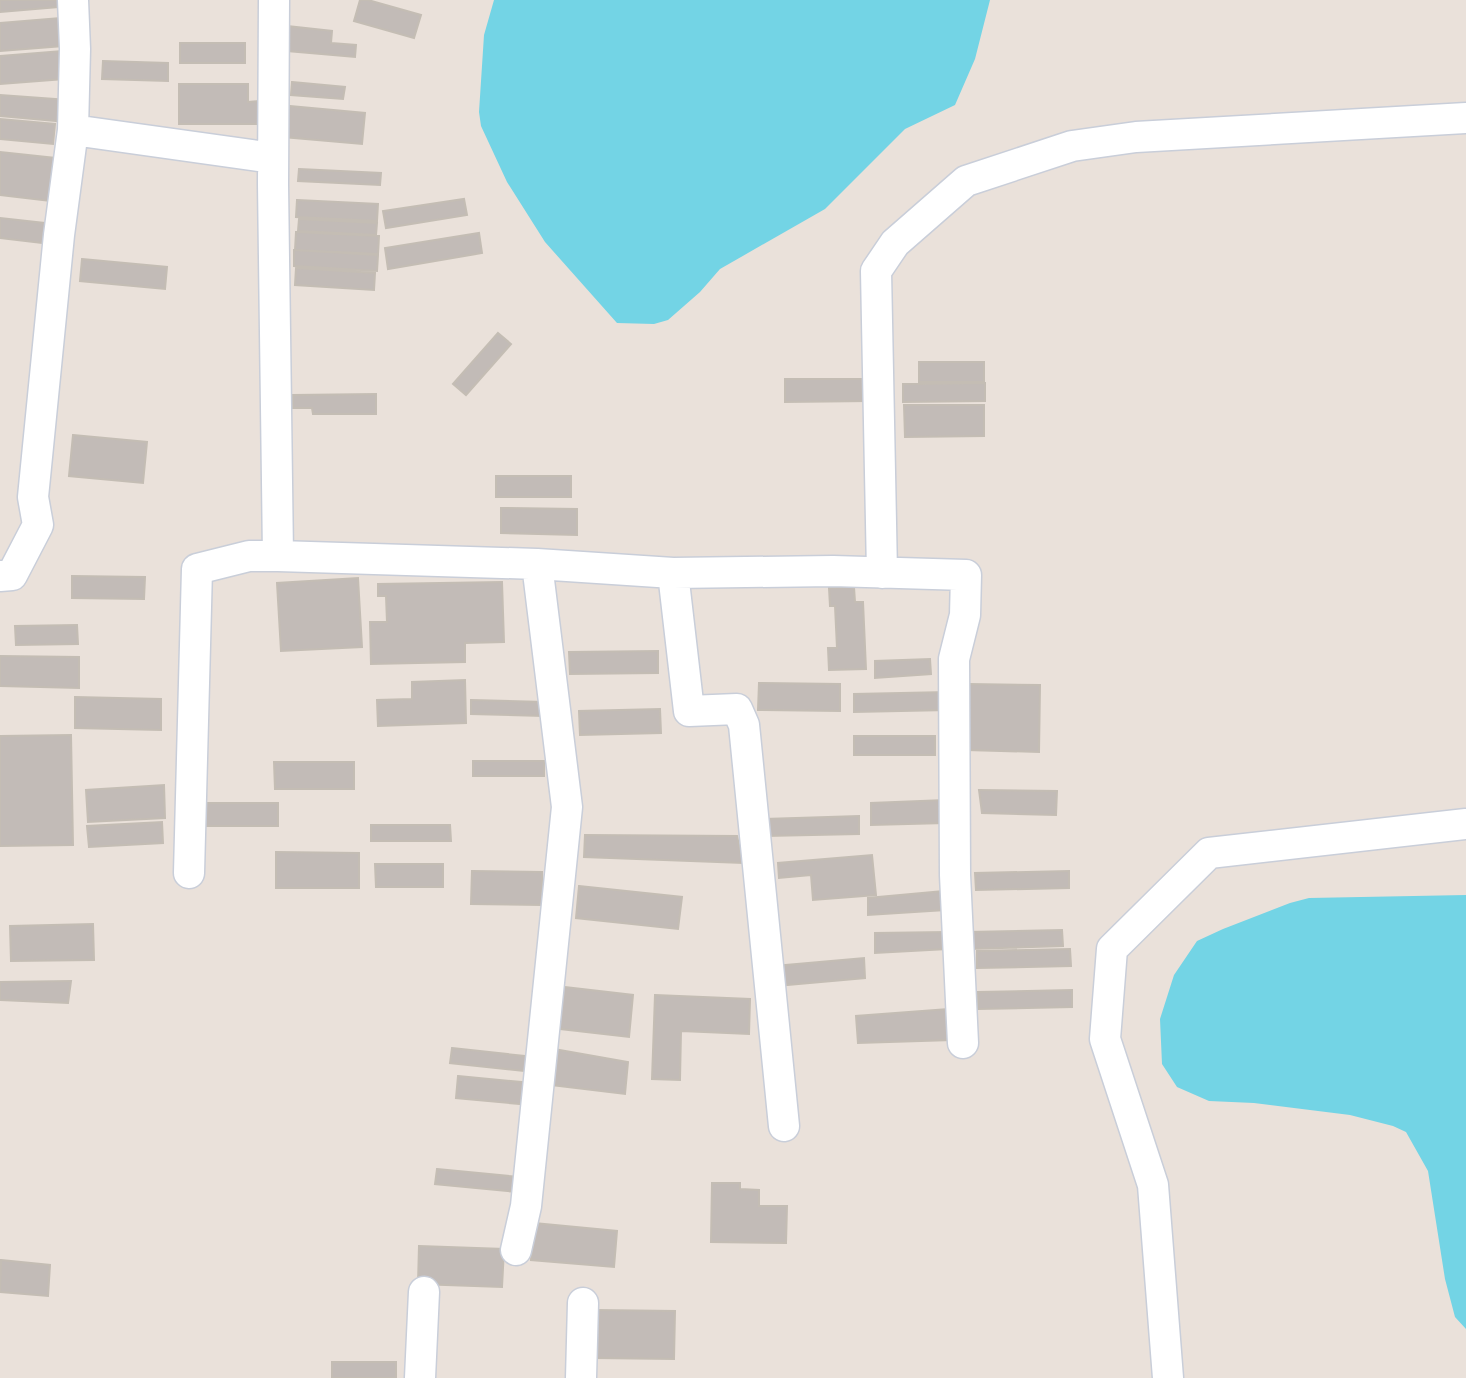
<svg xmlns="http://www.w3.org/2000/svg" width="1466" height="1378" viewBox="0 0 1466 1378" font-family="Barlow,sans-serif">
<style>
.water{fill:#73d4e5}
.building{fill:#c2bbb7;stroke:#c4bdb4;stroke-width:2}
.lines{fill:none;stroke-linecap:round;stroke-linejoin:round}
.minor-casing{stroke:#c9ced9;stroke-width:33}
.minor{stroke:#fff;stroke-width:30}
</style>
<rect width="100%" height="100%" fill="#eae1da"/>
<path class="water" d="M494,0H990L975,59L955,105L905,129L825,209L720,269L700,292L668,320L654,324L617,323L545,242L507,182L481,126L479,112L484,35Z
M1466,895V1329L1455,1317L1445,1279L1428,1171L1406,1132L1393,1126L1350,1115L1254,1103L1209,1101L1177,1087L1162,1064L1160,1019L1174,975L1197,941L1223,929L1290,903L1309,898Z"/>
<path class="building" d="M0,0H58V7L0,12Z
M360,0H368L421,15L414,38L354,21Z
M60,18L63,46L0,51V23Z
M278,25L332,31L331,43L356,45L355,57L276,50Z
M180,43H245V63H180Z
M62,51L64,79L0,84V56Z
M103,61L168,63V81L102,79Z
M292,82L345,87L343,99L291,95Z
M179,84H248V102L258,101V124H179Z
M0,95L68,100L66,122L0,116Z
M279,105L365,113L362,144L283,137Z
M0,119L55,124L53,144L0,139Z
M0,152L55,158L50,201L0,195Z
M299,169L381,173L380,185L298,181Z
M464,199L467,215L386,228L383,211Z
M297,200L378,204L377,221L296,217Z
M0,218L53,224L50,244L0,238Z
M299,219L377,223L376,235L298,231Z
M296,232L379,236L378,254L295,250Z
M479,233L482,253L388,269L385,248Z
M294,250L378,255L377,271L294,266Z
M82,259L167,267L165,289L80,281Z
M296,268L375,273L374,290L295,285Z
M498,333L511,344L466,395L453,384Z
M919,362H984V382H919Z
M785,379H869V401L785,402Z
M985,383V401L903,402V384Z
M376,394V414H313L312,408H293V395Z
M904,405H984V436L905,437Z
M73,435L147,442L143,483L69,476Z
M496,476H571V497H496Z
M501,508L577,509V535L501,533Z
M72,576L145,577L144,599L72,598Z
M358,578L362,647L281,651L277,583Z
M502,582L504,642L465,643V662L371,664L370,622H387L386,596H378V584Z
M854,587L855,602H863L866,669L829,670L828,648H837L835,606H830L829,588Z
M77,625L78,644L16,645L15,626Z
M658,651V673L570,674L569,652Z
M0,656L79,657V688L0,686Z
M930,659L931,674L875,678V661Z
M465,680L466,723L378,726L377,700L412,699V682Z
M759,683L840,684V711L758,710Z
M968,684L1040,685L1039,752L967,750Z
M948,692V710L854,712V694Z
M75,697L161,699V730L75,728Z
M471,700L544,702L543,716L471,714Z
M660,709L661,733L580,735L579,711Z
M71,735L73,845L0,846V736Z
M854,736H935V755H854Z
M473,761H544V776H473Z
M274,762H354V789H275Z
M164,785L165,818L88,822L86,790Z
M979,790L1057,791L1056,815L982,813Z
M945,800V823L871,825V803Z
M199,803H278V826H199Z
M859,816V834L766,836L765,819Z
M162,822L163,843L89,847L87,826Z
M371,825H450L451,841H371Z
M585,835L737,836L743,863L584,857Z
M276,852L359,853V888H276Z
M872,855L876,895L813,900L811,875L779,878L778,863Z
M375,864H443V887H376Z
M472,871L542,872V905L471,904Z
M1069,871V888L976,890L975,873Z
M579,886L682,897L678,929L576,918Z
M943,891L945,910L868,915V898Z
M93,924L94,960L11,961L10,926Z
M1062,930L1063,946L969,949V932Z
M947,932V949L875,953V933Z
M1070,949L1071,966L977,968V951Z
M864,958L865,978L777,986L775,966Z
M71,981L68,1003L0,1000V982Z
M556,986L633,995L629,1037L552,1028Z
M1072,990V1007L978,1009V992Z
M655,995L750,999L749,1034L681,1031L680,1080L652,1079Z
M948,1009L952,1040L858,1043L856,1016Z
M452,1048L534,1057L533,1072L450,1063Z
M554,1049L628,1062L625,1094L550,1085Z
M458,1076L532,1083L530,1105L456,1098Z
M437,1169L519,1177L517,1192L435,1184Z
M712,1183H740V1189L759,1190V1206H787L786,1243L711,1242Z
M534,1223L617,1231L614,1267L531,1260Z
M419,1246L504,1249L502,1287L418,1284Z
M1,1260L50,1265L48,1296L0,1292Z
M596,1310L675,1311L674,1359L594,1358Z
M332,1362H396V1378H332Z"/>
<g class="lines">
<defs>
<path id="minor" d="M274,0L273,184L278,556
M73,130L273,158
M673,573L689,711L737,709L744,725L784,1126
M882,573L876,271L895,243L966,181L1072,146L1136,137L1466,118
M0,576L12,575L38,525L33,497L59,235L73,130L75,49L73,0
M189,873L197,569L249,556H278L537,564L673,573L833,571L966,575L965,615L954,659L955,875L963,1043
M516,1250L526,1206L567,807L537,564
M420,1378L424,1292
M581,1378L583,1303
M1168,1378L1153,1185L1105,1039L1112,949L1209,853L1466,824"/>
</defs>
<use href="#minor" class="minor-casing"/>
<use href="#minor" class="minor"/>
</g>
</svg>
